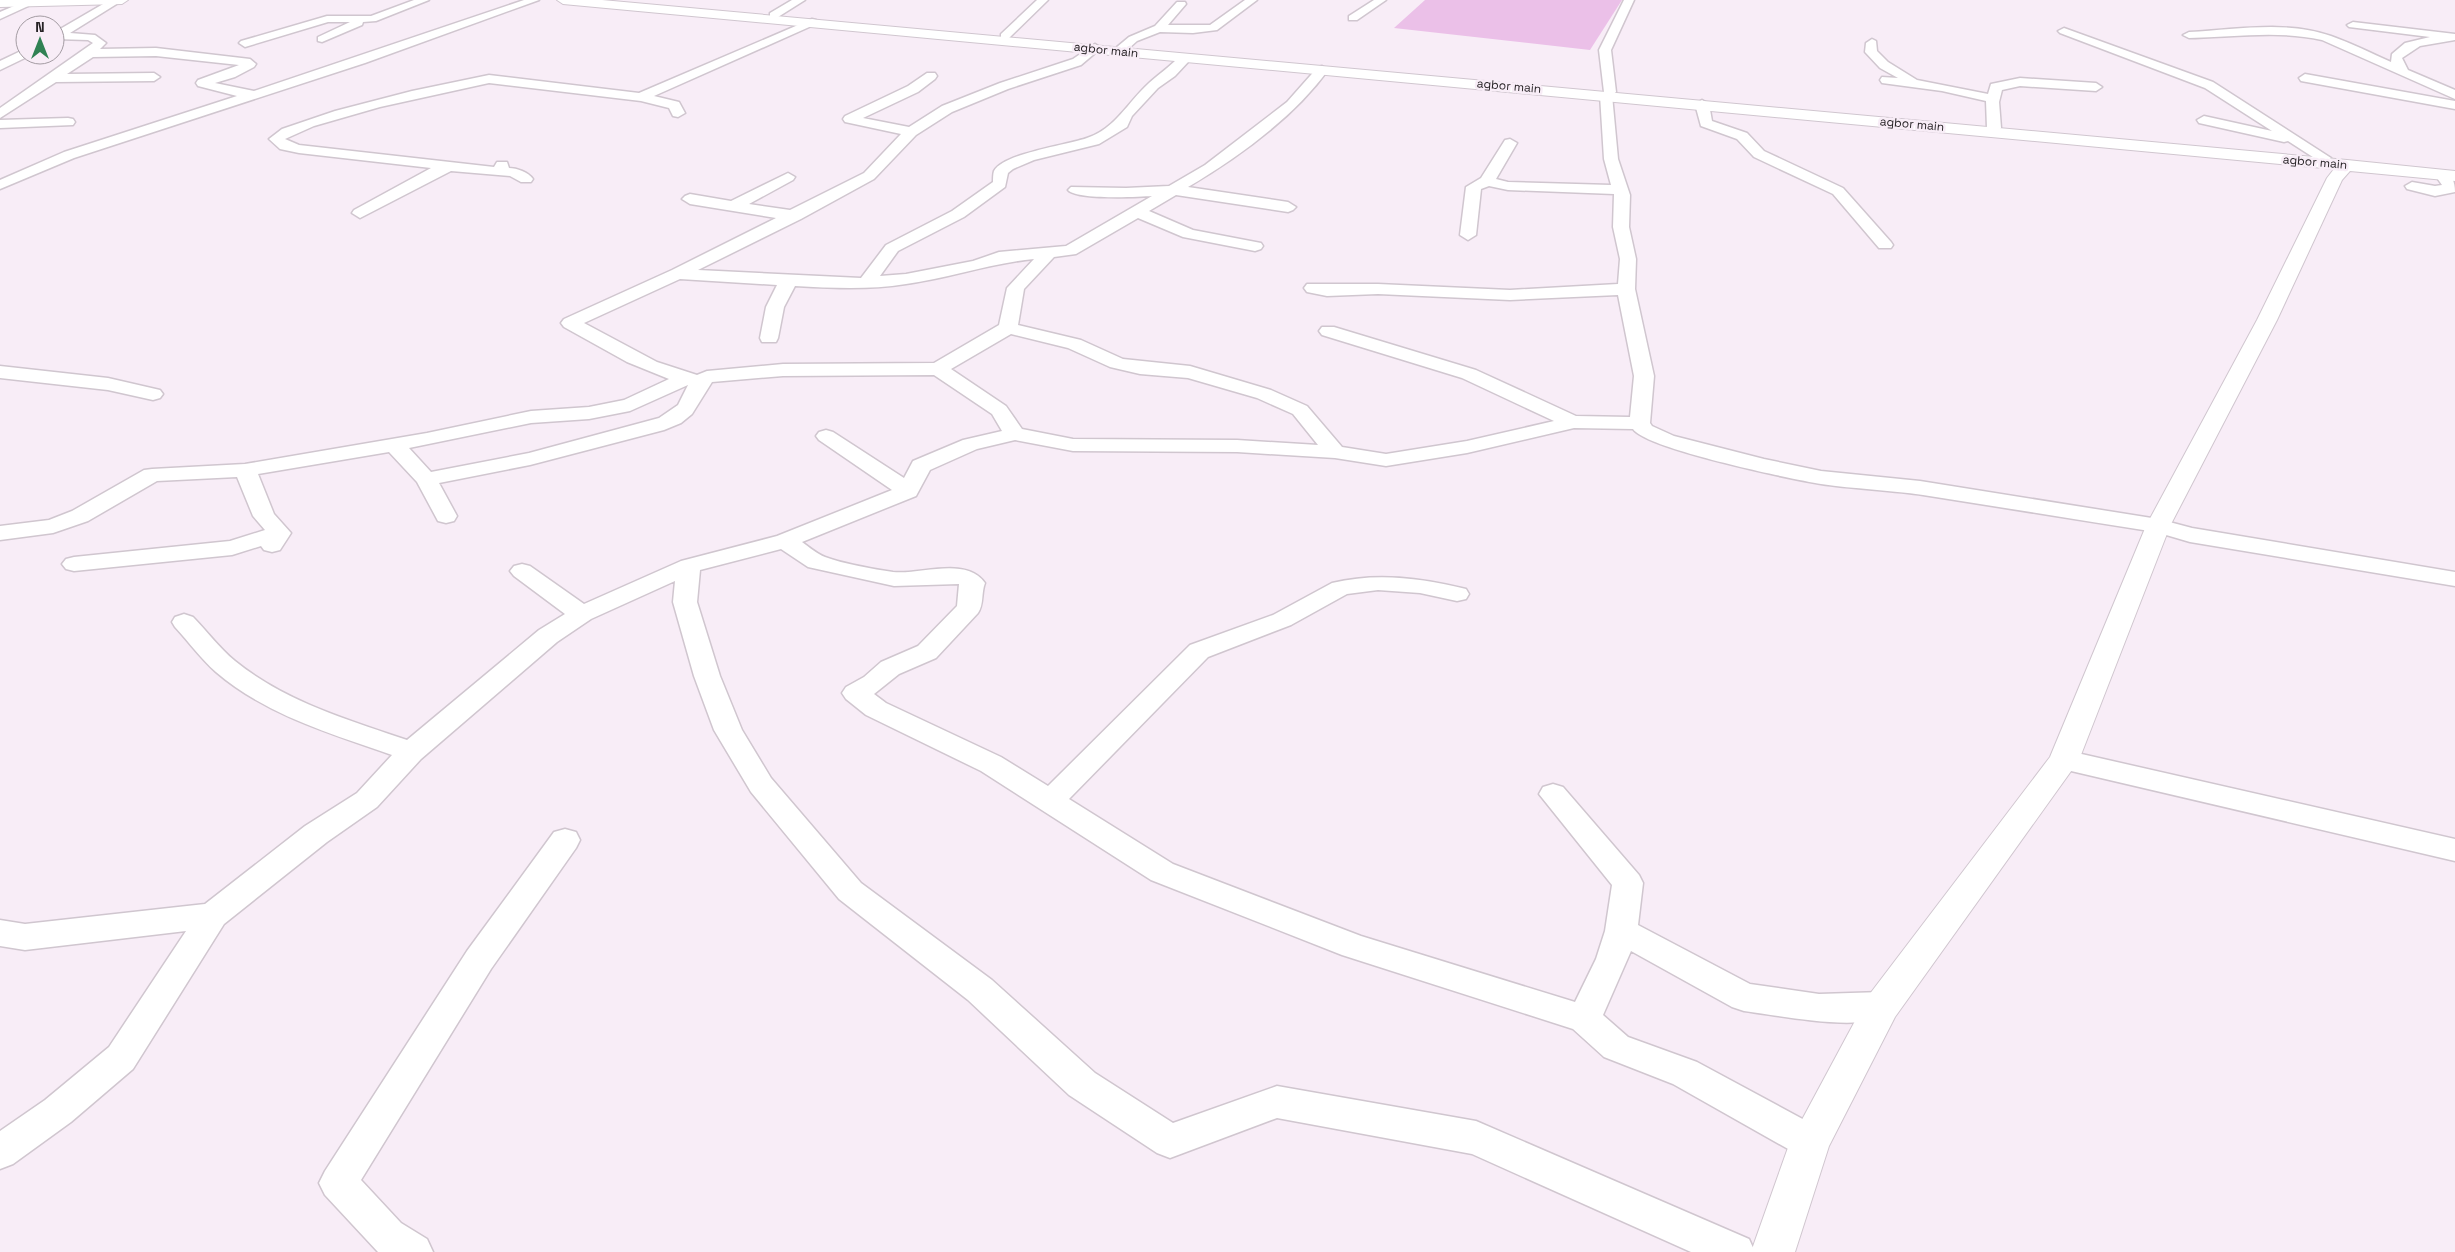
<svg xmlns="http://www.w3.org/2000/svg" width="2455" height="1252" viewBox="0 0 2455 1252" font-family="'Space Grotesk',sans-serif">
<style>
.green{fill:#ebc0e8}
.lines{fill:none;stroke-linecap:round;stroke-linejoin:round}
.street-casing{stroke:#d0c6cf;stroke-width:3}
.secondary-casing{stroke:#d0c6cf;stroke-width:2}
.highway-casing{stroke:#d0c6cf;stroke-width:2}
.street{fill:#fff;fill-rule:evenodd}
.secondary{fill:#fff;fill-rule:evenodd}
.highway{fill:#fff;fill-rule:evenodd}
.labels{text-anchor:middle;dominant-baseline:central;stroke-width:5;stroke-linejoin:round;paint-order:stroke}
.far-street-label{font-size:12px;fill:#262225;stroke:#f8edf7}
</style>
<rect width="100%" height="100%" fill="#f8edf7"/>
<path class="green" d="M1425,0H1622L1590,50L1394,28Z"/>
<g class="lines">
<defs>
<path id="street" d="M28,0L37,2L0,19V12Z
M110,0H123L70,33L95,35L106,43L100,49L156,48L250,59L256,64L254,67L235,77L215,83L254,91L524,0H539L365,63L74,158L0,189V180L64,152L237,96L198,86L196,83L198,80L239,65L156,56L93,57L67,74L154,73L160,77L154,81L56,82L0,118V108L93,43L88,40L55,39V32Z
M414,0H429L376,21L363,22L362,25L322,42L318,41V37L350,22H328L245,47L239,43L241,41L327,16H371Z
M792,0H805L778,17H770V13Z
M1037,0H1048L1009,38H1001V34Z
M1245,0H1257L1217,30L1193,33L1160,32L1137,41L1127,50H1119L1117,47L1129,37L1155,26L1177,2H1185L1186,4L1168,25H1210Z
M1374,0H1386L1357,20H1349V16Z
M1624,0H1634L1611,50L1616,92L1612,95L1618,159L1630,195L1629,227L1636,259L1635,289L1654,376L1650,423L1652,426L1674,436L1764,459L1821,471L1920,481L2158,519L2192,528L2455,572V586L2190,542L2156,532C2078,520 2001,507 1923,495C1889,490 1855,489 1821,484C1792,479 1646,449 1633,429L1574,428L1467,453L1386,466L1335,458L1237,452L1073,451L1015,440L977,449L930,470L916,496L802,542C809,547 817,554 825,557C844,564 873,569 893,572C920,575 966,556 985,583C981,593 984,604 978,613L936,658L899,674L874,694L886,703L1001,757L1048,786L1190,645L1273,615L1332,583C1377,572 1421,578 1466,589L1469,594L1466,599L1457,601L1420,593L1378,590L1347,594L1291,625L1208,657L1069,799L1173,864L1361,936L1575,1002L1596,959L1605,931L1612,885L1539,794L1543,787L1553,784L1563,787L1639,875L1643,883L1638,925L1750,984L1819,994L1882,992L1894,996L1899,1006L1894,1016C1851,1031 1789,1017 1744,1011L1732,1007L1631,951L1603,1015L1628,1037L1697,1062L1823,1130L1828,1142L1823,1154L1810,1159L1797,1154L1673,1084L1604,1057L1573,1029L1342,955L1151,880L981,771L866,715L846,699L842,693L846,687L864,677L881,662L918,646L957,606L959,584L894,586L808,567L781,549L700,570L697,602L720,676L742,730L771,778L861,883L992,980L1095,1073L1173,1123L1277,1086L1476,1121L1749,1239L1755,1252H1691L1472,1154L1277,1118L1170,1158L1157,1153L1069,1095L968,1000L839,899L751,792L714,730L694,676L673,602L675,581L591,619L557,642L421,759L377,807L327,842L224,924L133,1069L71,1122L13,1164L0,1169V1131L45,1100L109,1047L186,931L25,950L0,946V920L25,924L205,904L305,826L357,793L392,755C332,734 266,715 216,672C201,659 189,642 175,627L172,622L175,617L184,614L193,617C207,631 219,648 235,661C284,701 348,720 407,740L539,630L565,614L514,576L510,571L514,566L522,564L530,566L584,604L681,561L777,536L892,490L819,440L816,436L819,432L826,430L833,432L904,478L913,461L963,440L1002,431L992,414L934,375L783,376L712,382L692,414L681,423L664,430L530,465L439,483L457,516L454,521L446,523L438,521L417,482L389,452L258,474L274,514L291,533L280,550L272,552L264,550L261,546L232,555L74,571L66,569L62,564L66,559L74,557L230,541L265,530L253,516L237,477L157,481L88,521L53,533L0,540V526L49,520L72,511L144,470L152,469L245,464L427,433L531,411L589,407L624,400L669,379L627,362L564,327L561,323L564,319L672,270L776,218L690,204L682,199L685,196L690,194L731,201L788,173L795,177L793,180L749,204L790,210L864,173L901,134L845,122L843,119L845,116L908,86L927,73H935L937,76L935,79L918,92L863,118L909,127L942,106L1000,83L1073,59L1095,44L1101,48L1081,65L1008,89L952,112L916,135L874,179L801,219L698,270L861,278L886,245L952,211L993,182C993,179 993,174 994,171C1004,153 1068,145 1087,138C1115,129 1128,102 1149,83C1160,73 1171,66 1181,55H1189L1191,58L1189,61L1175,76L1158,88L1132,116L1127,127L1099,144L1034,160L1013,169L1008,173L1005,187L964,217L898,251L880,276L906,274L973,261L999,252L1066,246L1152,196C1138,197 1076,200 1068,190L1071,187L1126,188L1169,186L1205,165L1287,102L1318,67L1322,66L1328,70C1294,117 1237,158 1188,187L1288,202L1296,207L1293,210L1288,212L1176,195L1149,211L1193,230L1261,243L1263,246L1261,249L1255,251L1183,237L1138,218L1076,254L1054,257L1024,289L1018,325L1081,340L1123,359L1190,366L1271,390L1307,406L1342,447L1386,454L1467,441L1554,421L1462,378L1322,335L1319,331L1322,327H1334L1476,370L1576,416L1630,417L1634,376L1618,295L1510,300L1378,294L1327,296L1307,292L1304,288L1307,284H1378L1510,290L1618,284L1620,259L1613,227L1614,194L1508,190L1489,186L1481,189L1476,235L1468,240L1460,235L1466,187L1481,178L1505,140L1510,139L1517,143L1496,179L1508,182L1611,185L1604,159L1600,95L1604,92L1599,50ZM1034,259L1007,288L999,325L934,363L783,364L707,371L697,375L657,362L584,323L680,279L777,285L766,307L760,338L762,342H776L778,338L784,307L795,286C832,288 869,290 906,284C949,278 991,263 1034,259ZM1011,334L1068,348L1110,367L1140,374L1188,378L1257,398L1293,414L1318,445L1237,440L1073,439L1022,429L1006,406L951,369ZM688,385L678,405L659,418L529,453L431,472L409,448L531,423L589,419L630,411Z
M812,19L816,20V24L654,96L679,102L685,113L678,117L673,116L669,108L641,101L489,83L380,107L314,126L285,139L299,145L494,167L497,162H507L509,168C517,168 528,172 533,179L531,182H521L510,176L451,171L360,218L352,213L354,210L431,168L299,153L280,149L269,139L282,129L335,111L412,91L489,75L639,93Z
M2353,22L2455,34V40L2420,46L2402,58L2408,70L2455,90V99L2322,40C2278,30 2234,37 2189,38L2183,35L2189,32C2235,30 2286,20 2331,36C2351,43 2371,53 2391,62L2392,54L2405,43L2430,37L2349,27L2347,25Z
M2064,28L2213,82L2331,158L2324,162L2319,161L2288,141L2284,142L2199,123L2197,120L2204,116L2272,131L2205,88L2060,33L2058,31Z
M1872,39L1876,41L1877,51L1888,62L1917,80L1988,94L1991,84L2020,78L2096,83L2102,87L2096,91L2020,86L2002,90L1999,102L2001,128L1994,132L1987,128L1986,101L1942,91L1882,83L1880,80L1882,77L1898,78L1880,68L1865,52L1866,43Z
M25,49V55L29,56L0,70V61Z
M2305,74L2455,101V109L2301,81L2299,78Z
M1702,100L1709,104L1712,121L1747,133L1764,151L1843,188L1891,242L1893,245L1891,248H1879L1833,194L1754,157L1737,139L1701,126L1695,104Z
M68,118L73,119L75,122L73,125L0,128V120Z
M2442,171C2452,173 2455,182 2455,192L2435,196L2407,189L2405,186L2412,182L2435,186L2442,185L2435,175Z
M0,366L108,378L160,390L163,394L160,398L153,400L108,390L0,378Z
M2064,750L2455,839V861L2054,767L2050,760L2054,753Z
M565,829L576,832L580,840L576,848L491,969L361,1180L401,1223L427,1239L433,1252H378L325,1195L319,1183L325,1171L467,951L554,832Z"/>
<path id="secondary" d="M557,0H602L2347,160L2455,171V181L2350,171L2342,180L2277,320L2170,526L2079,760L1895,1017L1829,1146L1795,1252H1751L1790,1142L1869,995L2050,757L2146,526L2257,320L2327,178L2334,169L563,4Z"/>
<path id="highway" d="M0,0H128L122,4L0,7Z"/>
</defs>
<use href="#street" class="street-casing"/>
<use href="#secondary" class="secondary-casing"/>
<use href="#highway" class="highway-casing"/>
<use href="#street" class="street"/>
<use href="#secondary" class="secondary"/>
<use href="#highway" class="highway"/>
</g>
<g class="labels">
<g class="far-street-label">
<text transform="translate(1106 50) rotate(6)">agbor main</text>
<text transform="translate(1509 86) rotate(5)">agbor main</text>
<text transform="translate(1912 124) rotate(5)">agbor main</text>
<text transform="translate(2315 162) rotate(5)">agbor main</text>
</g>
</g>
<g transform="translate(40 40)"><circle r="24" fill="#f8edf7" stroke="#a49ca3"/>
<path d="M0-4L9 19L0 12L-9 19Z" fill="#308254"/>
<text y="-8" font-size="14" font-weight="bold" text-anchor="middle" fill="#262225">N</text>
</g>
</svg>
